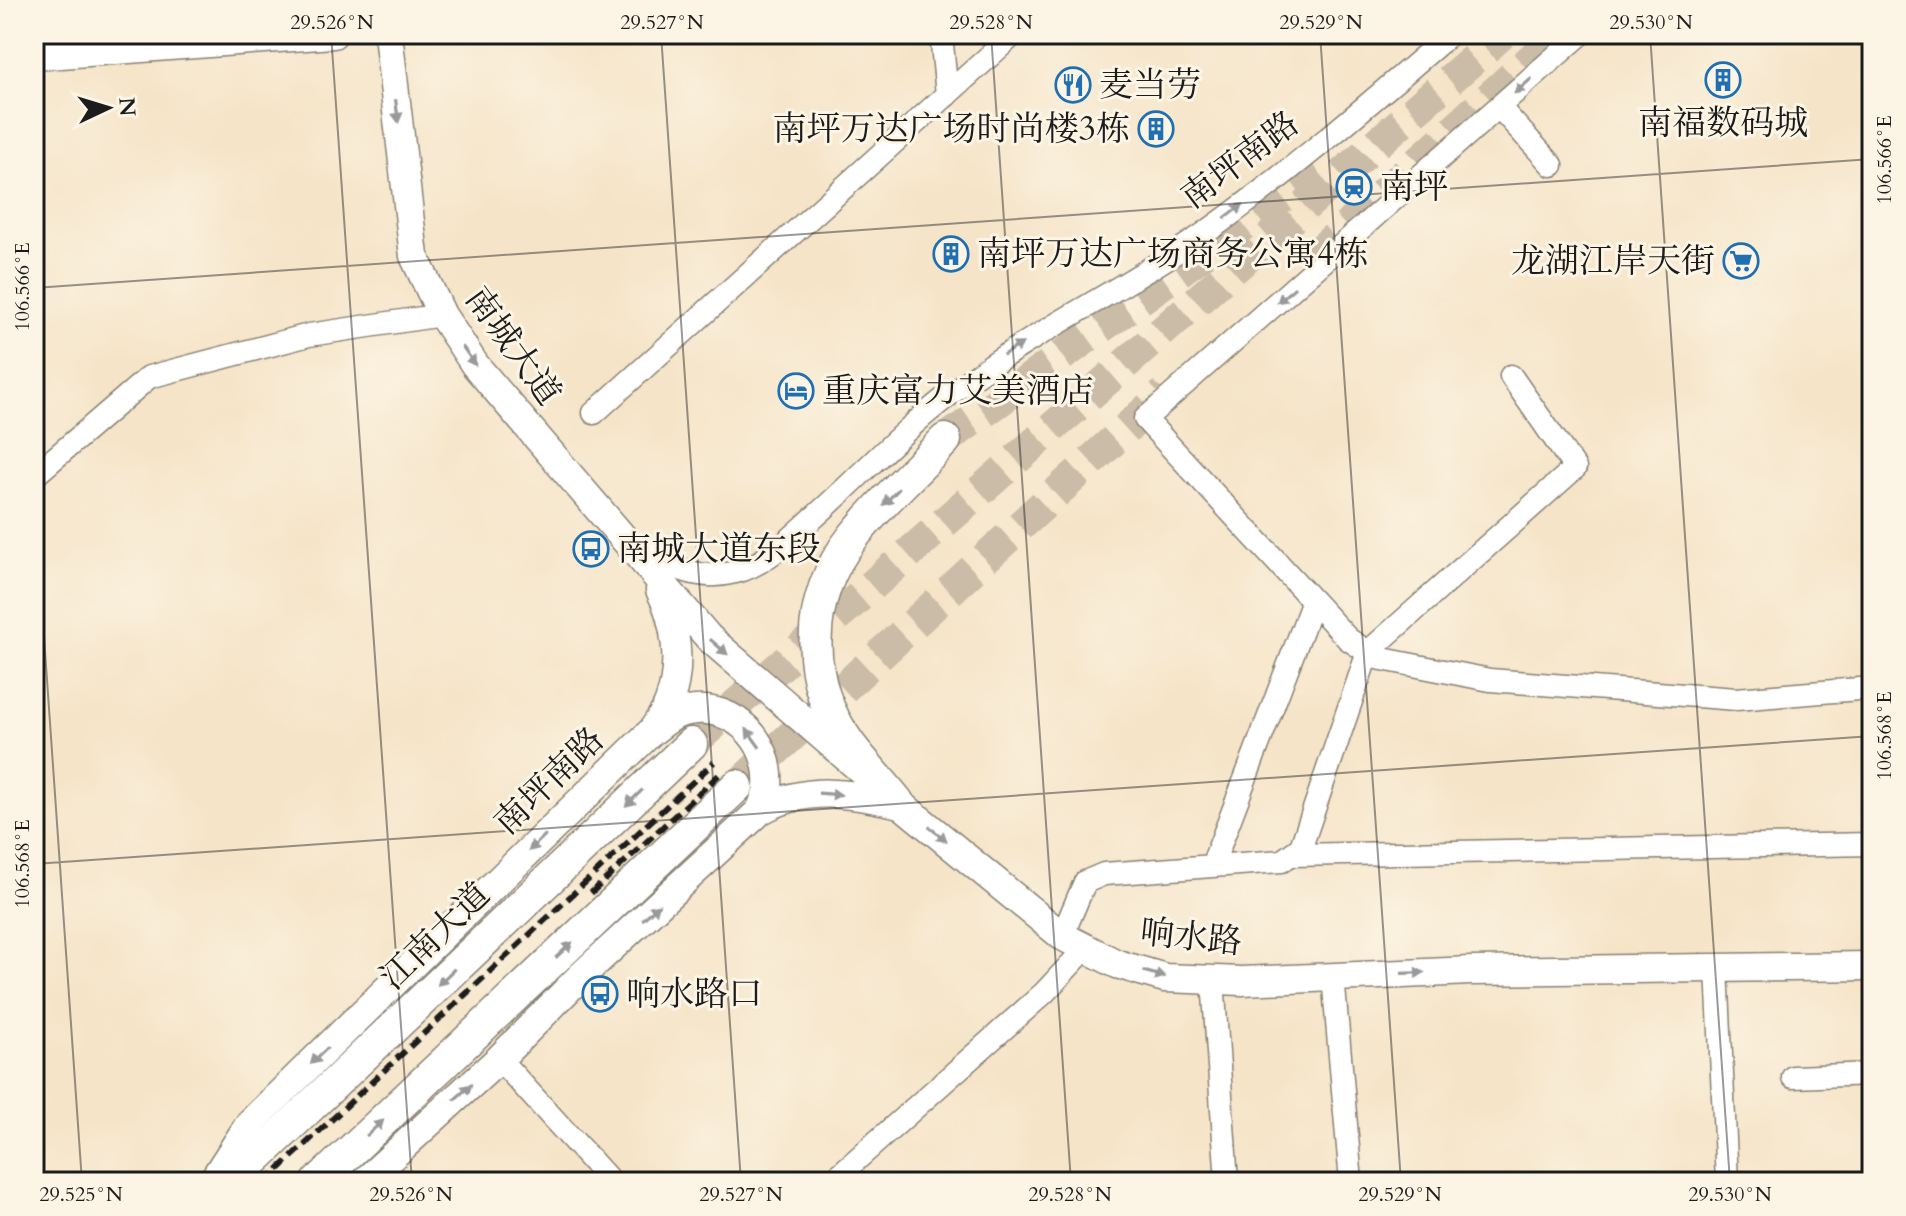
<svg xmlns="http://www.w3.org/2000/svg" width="1906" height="1216" viewBox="0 0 1906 1216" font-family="Cardo,'Noto Serif SC',serif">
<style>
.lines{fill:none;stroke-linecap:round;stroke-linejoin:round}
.highway-tunnel{stroke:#cabca6;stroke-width:32;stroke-dasharray:32 16;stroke-linecap:butt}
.minor-casing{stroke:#888072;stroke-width:25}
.major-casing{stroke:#888072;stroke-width:31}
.highway-casing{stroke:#888072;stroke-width:35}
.minor{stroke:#fff;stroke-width:22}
.major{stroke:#fff;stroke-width:28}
.highway{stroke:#fff;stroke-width:32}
.rail{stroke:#1c1c1c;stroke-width:6;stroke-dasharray:12 6;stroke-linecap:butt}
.oneway{fill:#999}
.ticks{fill:none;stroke:#1c1c1c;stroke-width:2;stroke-opacity:0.45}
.labels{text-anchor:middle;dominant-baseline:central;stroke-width:6;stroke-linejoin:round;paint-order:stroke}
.poi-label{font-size:34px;fill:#1c1c1c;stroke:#fcf5e5;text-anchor:start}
.street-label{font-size:34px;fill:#1c1c1c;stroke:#fcf5e5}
.neatline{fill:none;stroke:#1c1c1c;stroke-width:3}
.ticks-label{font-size:20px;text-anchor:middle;fill:#1c1c1c}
</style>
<rect width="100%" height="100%" fill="#fcf5e5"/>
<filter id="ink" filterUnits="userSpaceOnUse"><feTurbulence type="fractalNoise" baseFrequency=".0125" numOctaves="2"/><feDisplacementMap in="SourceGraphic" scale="16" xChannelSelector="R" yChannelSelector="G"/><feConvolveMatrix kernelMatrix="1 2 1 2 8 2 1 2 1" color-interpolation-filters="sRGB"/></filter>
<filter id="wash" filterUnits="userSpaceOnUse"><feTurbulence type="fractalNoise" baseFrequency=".006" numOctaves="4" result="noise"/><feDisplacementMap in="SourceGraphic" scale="32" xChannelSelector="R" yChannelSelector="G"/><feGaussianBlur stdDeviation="1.8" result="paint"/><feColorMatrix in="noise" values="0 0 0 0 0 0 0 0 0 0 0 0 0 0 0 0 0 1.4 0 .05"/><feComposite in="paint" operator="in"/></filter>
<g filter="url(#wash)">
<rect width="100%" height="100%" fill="#f5e4c8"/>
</g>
<g filter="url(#ink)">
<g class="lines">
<path class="highway-tunnel" d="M1311,259L1559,34
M945,440L1318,171
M691,744L1502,34
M737,786L1165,393"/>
<defs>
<path id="minor" d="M941,34L947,95
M1581,34L1145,419L1348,639L1377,658L1490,680L1736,699L1872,688
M1499,107L1552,165
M594,413L1014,34
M34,476L149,377L309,335L442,315
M634,545C668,564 695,583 736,572C764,565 789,540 810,521C857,480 899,433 949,395C1030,333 1122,291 1205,233C1291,172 1370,103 1450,34
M1291,855L1872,844
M1212,866L1313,601
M1062,936L1085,882L1104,874L1282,861L1301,847L1368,652L1575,468L1511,376
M1717,968L1727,1182
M1333,976L1351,1182
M1213,980L1227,1182
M499,1059L611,1182
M1793,1077L1872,1074
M841,1182L837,1177L1044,993L1086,948"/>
<path id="major" d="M388,34L414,256L442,315L475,365L709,638L897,801L1062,936L1117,964L1165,978L1242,981L1471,971L1872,966
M34,56L333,34
M654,730C662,724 671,716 680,713C728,698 772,738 768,787C767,795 763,804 760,811
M212,1182L250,1123L653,730C658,721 666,712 669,702C682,668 677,622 660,590
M364,1182L499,1059L581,976L760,811C804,785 852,793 900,804"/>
<path id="highway" d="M897,801C882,782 865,765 850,745C803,682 804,599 853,537C880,503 915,472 945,440
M231,1182L691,744
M318,1182L737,786"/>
</defs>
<use href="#minor" class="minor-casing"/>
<use href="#major" class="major-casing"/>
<use href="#highway" class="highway-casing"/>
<use href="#minor" class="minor"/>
<use href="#major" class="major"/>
<use href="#highway" class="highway"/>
<path class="rail" d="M591,893L723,771
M265,1182L714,762"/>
</g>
<defs><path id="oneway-solid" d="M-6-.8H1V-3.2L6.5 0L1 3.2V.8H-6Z" transform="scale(2)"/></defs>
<g class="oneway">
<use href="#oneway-solid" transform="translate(1523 86) rotate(139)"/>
<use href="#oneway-solid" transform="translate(397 111) rotate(83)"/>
<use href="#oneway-solid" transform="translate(1234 211) rotate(-37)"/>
<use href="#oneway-solid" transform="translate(1286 295) rotate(139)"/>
<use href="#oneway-solid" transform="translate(1013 349) rotate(-31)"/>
<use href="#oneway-solid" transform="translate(469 356) rotate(55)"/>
<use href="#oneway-solid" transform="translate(891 497) rotate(134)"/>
<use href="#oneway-solid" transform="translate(719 647) rotate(41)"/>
<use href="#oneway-solid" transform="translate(753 738) rotate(-126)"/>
<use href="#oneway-solid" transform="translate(830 794) rotate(4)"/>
<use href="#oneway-solid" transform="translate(634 798) rotate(136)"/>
<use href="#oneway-solid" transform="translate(938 834) rotate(39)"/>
<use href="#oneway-solid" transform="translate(537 843) rotate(136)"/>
<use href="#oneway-solid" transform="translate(651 912) rotate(-43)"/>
<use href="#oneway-solid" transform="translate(564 950) rotate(-43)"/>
<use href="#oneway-solid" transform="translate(1413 973) rotate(-2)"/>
<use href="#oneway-solid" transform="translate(1154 974) rotate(15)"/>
<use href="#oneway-solid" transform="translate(446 977) rotate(136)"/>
<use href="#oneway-solid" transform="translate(319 1056) rotate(136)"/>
<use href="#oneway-solid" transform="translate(463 1092) rotate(-42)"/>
<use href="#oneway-solid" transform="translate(375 1128) rotate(-43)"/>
</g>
</g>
<path class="ticks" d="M331,34L412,1182M661,34L741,1182M991,34L1071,1182M1320,34L1401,1182M1650,34L1730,1182M34,288L1872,159M34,493L82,1182M34,864L1872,736"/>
<defs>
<symbol id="building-ring" viewBox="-11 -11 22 22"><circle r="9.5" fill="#fcf5e5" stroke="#1f6fb2" stroke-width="1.5"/><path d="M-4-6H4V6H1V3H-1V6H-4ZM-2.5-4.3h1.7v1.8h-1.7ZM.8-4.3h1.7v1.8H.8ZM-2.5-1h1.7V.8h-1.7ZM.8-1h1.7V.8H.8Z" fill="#1f6fb2"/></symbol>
<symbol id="restaurant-ring" viewBox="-11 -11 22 22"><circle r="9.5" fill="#fcf5e5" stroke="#1f6fb2" stroke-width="1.5"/><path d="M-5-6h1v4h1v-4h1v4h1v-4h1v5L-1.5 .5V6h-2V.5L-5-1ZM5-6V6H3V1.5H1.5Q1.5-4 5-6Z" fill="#1f6fb2"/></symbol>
<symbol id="station-ring" viewBox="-11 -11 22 22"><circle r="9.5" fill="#fcf5e5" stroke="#1f6fb2" stroke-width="1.5"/><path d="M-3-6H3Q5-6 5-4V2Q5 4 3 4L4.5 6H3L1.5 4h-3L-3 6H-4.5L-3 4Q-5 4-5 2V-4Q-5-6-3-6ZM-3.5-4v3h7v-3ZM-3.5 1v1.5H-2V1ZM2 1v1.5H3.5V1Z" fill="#1f6fb2"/></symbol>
<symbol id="supermarket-ring" viewBox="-11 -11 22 22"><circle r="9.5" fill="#fcf5e5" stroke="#1f6fb2" stroke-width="1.5"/><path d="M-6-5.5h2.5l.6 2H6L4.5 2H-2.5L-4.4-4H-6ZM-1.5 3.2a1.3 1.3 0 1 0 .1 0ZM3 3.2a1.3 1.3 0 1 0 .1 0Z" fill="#1f6fb2"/></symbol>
<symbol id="hotel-ring" viewBox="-11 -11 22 22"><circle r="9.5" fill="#fcf5e5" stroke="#1f6fb2" stroke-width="1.5"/><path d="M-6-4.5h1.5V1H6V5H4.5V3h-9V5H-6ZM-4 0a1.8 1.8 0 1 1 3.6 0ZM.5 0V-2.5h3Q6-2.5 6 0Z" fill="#1f6fb2"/></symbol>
<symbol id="bus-ring" viewBox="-11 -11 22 22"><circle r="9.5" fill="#fcf5e5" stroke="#1f6fb2" stroke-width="1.5"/><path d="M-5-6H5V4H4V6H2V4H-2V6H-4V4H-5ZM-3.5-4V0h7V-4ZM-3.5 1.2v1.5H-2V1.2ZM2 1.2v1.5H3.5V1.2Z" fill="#1f6fb2"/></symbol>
</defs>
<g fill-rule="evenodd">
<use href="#building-ring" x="1703" y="60" width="40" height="40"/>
<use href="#restaurant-ring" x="1053" y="65" width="40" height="40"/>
<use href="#building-ring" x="1136" y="109" width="40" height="40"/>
<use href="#station-ring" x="1334" y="167" width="40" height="40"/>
<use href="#building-ring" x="931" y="234" width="40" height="40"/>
<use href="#supermarket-ring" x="1721" y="241" width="40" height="40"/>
<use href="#hotel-ring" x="776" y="371" width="40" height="40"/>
<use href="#bus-ring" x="571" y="529" width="40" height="40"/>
<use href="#bus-ring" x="580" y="974" width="40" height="40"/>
</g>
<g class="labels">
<g class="poi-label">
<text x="1099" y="85">麦当劳</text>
<text x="1723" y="123" text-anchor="middle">南福数码城</text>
<text x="1130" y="129" text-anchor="end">南坪万达广场时尚楼3栋</text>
<text x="1380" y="187">南坪</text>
<text x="977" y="254">南坪万达广场商务公寓4栋</text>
<text x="1715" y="261" text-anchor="end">龙湖江岸天街</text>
<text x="822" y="391">重庆富力艾美酒店</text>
<text x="617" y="549">南城大道东段</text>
<text x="626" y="994">响水路口</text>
</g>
<g class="street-label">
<text transform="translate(1240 160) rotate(-37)">南坪南路</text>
<text transform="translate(513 346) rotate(54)">南城大道</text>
<text transform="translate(549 781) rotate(-44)">南坪南路</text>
<text transform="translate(435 936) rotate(-44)">江南大道</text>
<text transform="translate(1191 937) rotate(6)">响水路</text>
</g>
</g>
<rect width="1906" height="1216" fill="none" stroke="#fcf5e5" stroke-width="88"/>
<g transform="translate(108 108) rotate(86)" stroke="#fcf5e5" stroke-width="6" paint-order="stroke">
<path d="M0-6L14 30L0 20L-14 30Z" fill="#1c1c1c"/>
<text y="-12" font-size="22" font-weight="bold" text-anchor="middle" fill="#1c1c1c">N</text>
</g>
<rect x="44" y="44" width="1818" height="1128" class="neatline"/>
<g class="ticks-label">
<text x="332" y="29">29.526°N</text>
<text x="662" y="29">29.527°N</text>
<text x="991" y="29">29.528°N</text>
<text x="1321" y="29">29.529°N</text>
<text x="1651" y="29">29.530°N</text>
<text transform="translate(1884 160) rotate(-90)" y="7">106.566°E</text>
<text transform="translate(22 287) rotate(-90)" y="7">106.566°E</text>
<text transform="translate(1884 736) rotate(-90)" y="7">106.568°E</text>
<text transform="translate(22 864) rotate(-90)" y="7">106.568°E</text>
<text x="81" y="1201">29.525°N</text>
<text x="411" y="1201">29.526°N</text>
<text x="741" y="1201">29.527°N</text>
<text x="1070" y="1201">29.528°N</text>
<text x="1400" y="1201">29.529°N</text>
<text x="1730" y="1201">29.530°N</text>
</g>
</svg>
